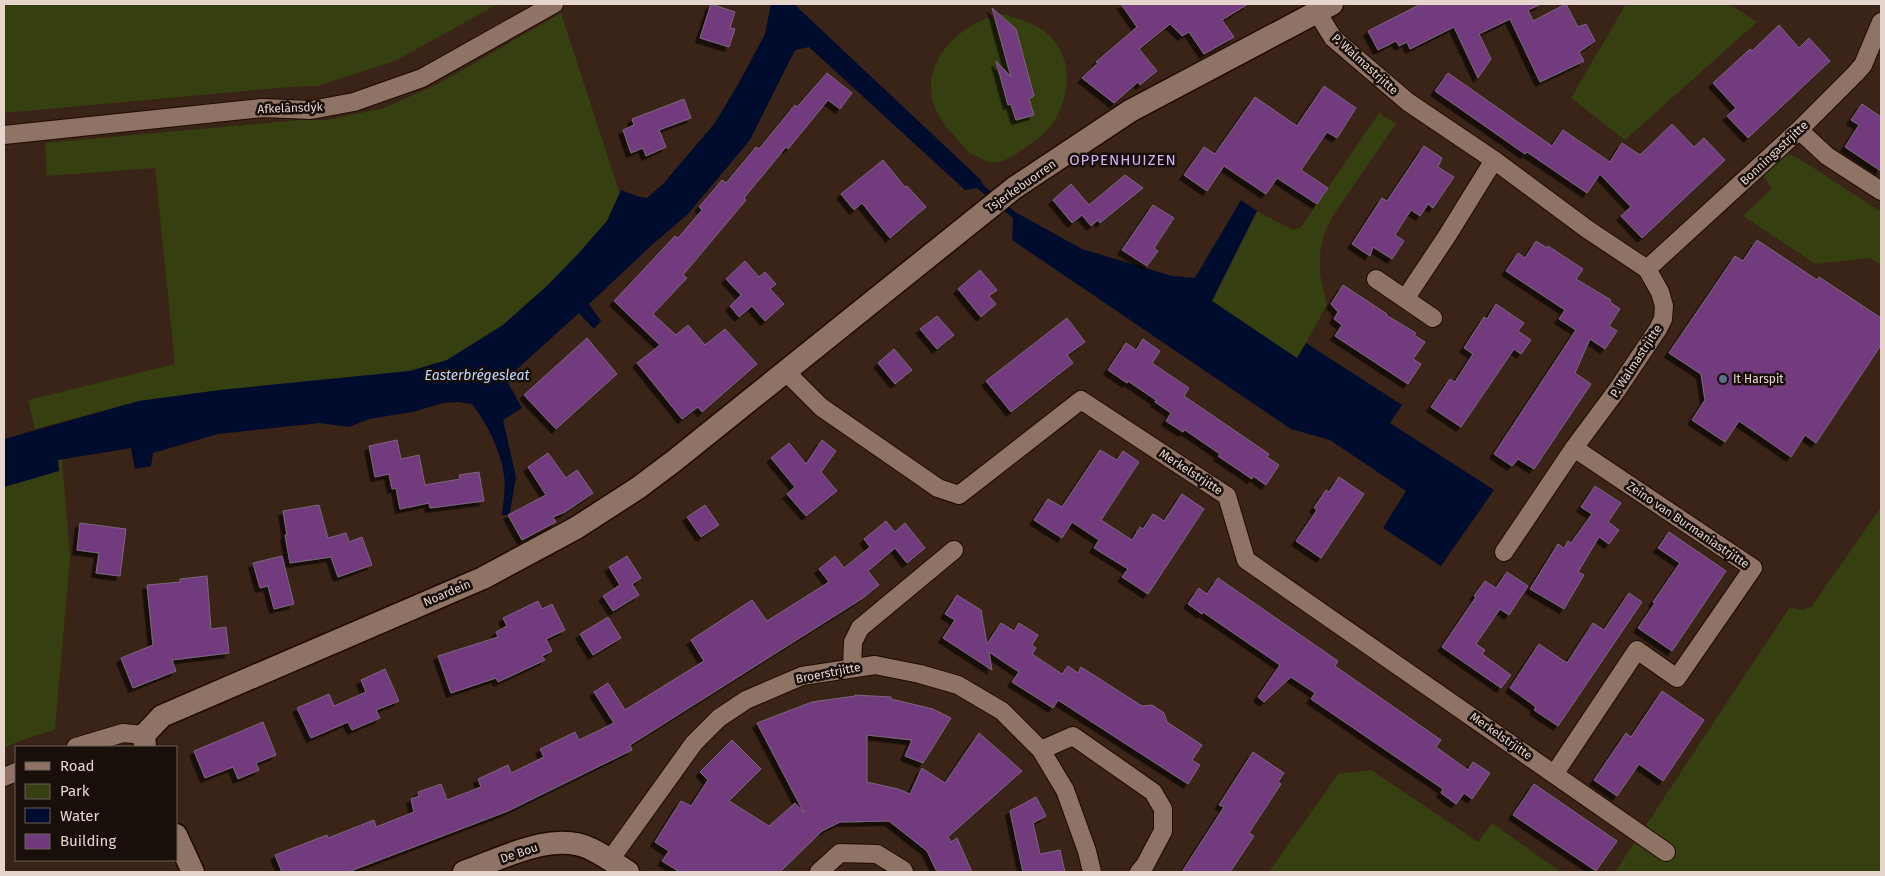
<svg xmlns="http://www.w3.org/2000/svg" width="1885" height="876" viewBox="0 0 1885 876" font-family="'Fira Sans',sans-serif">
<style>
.green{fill:#353f10}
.water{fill:#000c2d}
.building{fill:#723a7e;stroke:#7a677e;filter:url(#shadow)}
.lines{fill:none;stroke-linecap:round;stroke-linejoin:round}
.minor-casing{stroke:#200b02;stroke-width:20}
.tertiary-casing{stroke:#200b02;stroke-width:25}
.minor{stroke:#8f7365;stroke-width:18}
.tertiary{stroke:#8f7365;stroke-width:22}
.service-dot{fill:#5c6f8a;stroke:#190f0a;stroke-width:2}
.labels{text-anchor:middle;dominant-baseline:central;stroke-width:5;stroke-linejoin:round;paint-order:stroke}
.street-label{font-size:12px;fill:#e5d5cd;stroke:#190f0a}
.poi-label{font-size:12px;fill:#e5d5cd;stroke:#190f0a;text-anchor:start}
.water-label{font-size:14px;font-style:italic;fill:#bed7fe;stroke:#190f0a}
.quarter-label{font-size:15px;letter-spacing:1px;fill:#ceb3f8;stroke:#190f0a}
</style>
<defs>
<filter id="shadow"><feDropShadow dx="-4.5" dy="4.5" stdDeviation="0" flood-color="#0009"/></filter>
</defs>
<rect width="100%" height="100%" fill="#3a2317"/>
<path class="green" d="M4,4H498L395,61L317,86L289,87L4,113Z
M1626,4H1729L1757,22L1625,140L1571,98Z
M561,13L620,194L607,221L578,254L548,285L503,325L447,360L410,371L220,390L139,401L35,429L28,400L175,364L155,168L47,176L45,143L300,120H326L384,108L438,84Z
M1003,14C1019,19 1038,24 1050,36C1075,60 1070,103 1049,128C1042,137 1033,142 1023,149C1014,156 1000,165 988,162C982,160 977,155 971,154C958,140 943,126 935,108C917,63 961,21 1003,14Z
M1379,113L1396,124L1334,214L1324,234L1320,253V275L1327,305L1297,359L1212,301L1257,211L1293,230L1301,227Z
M1786,154L1794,156L1806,163L1881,212V265L1870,258L1815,264L1743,216L1772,188L1762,174Z
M58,460H62L70,557L55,730L22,740L4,748V487L58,471Z
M1881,507V872H1615L1790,607L1803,610L1812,606Z
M1371,770L1478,842L1492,823L1561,872H1269L1338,774Z"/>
<path class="water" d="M771,4H797L796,6L981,180L983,185L1015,212L1082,249L1172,276L1195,278L1241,200L1257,211L1212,301L1297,358L1306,343L1402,405L1390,423L1494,490L1441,566L1383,528L1406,491L1330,440L1291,429L1012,240L1013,218L977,188L965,190L809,47L795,50L750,140L688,214L653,244L589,304L601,321L594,329L579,313L506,379L522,408L503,420L516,477L510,512L508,515H502C503,503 506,488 504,475C500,449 488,425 472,404L458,402L444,403L412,412L369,419L349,427L320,423L218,434L153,453L151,466L135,469L131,448L58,460L59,471L4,487V439L139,401L220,390L410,371L447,360L503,325L548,285L578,254L607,221L621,190L637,196L647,198L663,184L715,123L740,81L765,34Z"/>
<path class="building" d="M711,4L735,12L730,28L735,29L729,47L700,38Z
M1121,4H1248L1222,20L1234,37L1204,54L1189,32L1182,36L1170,24L1139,49L1157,71L1140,85L1138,82L1114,103L1082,78L1098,63L1096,62L1137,27Z
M1421,4H1541L1528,10L1533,21L1566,4L1578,27L1586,24L1595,41L1579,52L1584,61L1540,82L1510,19L1479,34L1491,59L1478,78L1454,27L1410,49L1407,42L1399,46L1396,41L1378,50L1368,31Z
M992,8L1016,29L1034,96L1029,99L1034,115L1016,120L1011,104L1008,105L996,61L1011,77Z
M1779,25L1799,48L1809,38L1830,61L1748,138L1727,116L1736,108L1713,83L1750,49L1752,51Z
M827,73L852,93L840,109L828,100L788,149L786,147L744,198L746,200L683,275L687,278L653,314L676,335L688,325L705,345L725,329L757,364L702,412L698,407L682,419L637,363L660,345L614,301L675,236L678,238L702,210L699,207L722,180L726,183L756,147L759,149L795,105L797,107Z
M1448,73L1552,146L1563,130L1610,162L1622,143L1640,155L1672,124L1694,147L1704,138L1725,160L1642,238L1621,216L1631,207L1600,174L1587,193L1527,152L1525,154L1435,91Z
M1324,86L1356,108L1337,138L1327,132L1301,170L1328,188L1317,204L1277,178L1266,194L1224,166L1207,191L1184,175L1204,147L1215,154L1255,97L1297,126Z
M684,99L691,118L659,130L666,147L646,156L643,148L631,153L623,130L634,125L632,119Z
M1862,104L1881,117V171L1845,147L1859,125L1851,120Z
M1424,146L1442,158L1438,167L1454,177L1433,208L1428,204L1420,216L1411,210L1395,235L1404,241L1392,259L1373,247L1370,256L1352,244L1382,198L1387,201Z
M883,160L905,187L907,186L926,207L890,238L862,203L854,210L841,194Z
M1125,175L1143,188L1100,223L1098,220L1091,226L1082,215L1072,223L1053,200L1071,184L1089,205Z
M1153,205L1174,218L1154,248L1158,251L1147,266L1122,250Z
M1757,240L1817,280L1819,277L1881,318V345L1816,443L1805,435L1791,457L1739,421L1725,442L1692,420L1705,400L1701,374L1669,353L1735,256L1743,261Z
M1536,241L1547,248L1548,246L1583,269L1576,279L1611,300L1610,302L1620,309L1609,326L1617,331L1605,349L1590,339L1575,373L1591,384L1534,469L1518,459L1512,466L1494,454L1576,330L1559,319L1565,310L1506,271L1518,253L1525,258Z
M745,261L759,277L765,272L776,284L770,289L784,304L765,321L752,306L739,317L730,306L741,295L726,279Z
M980,270L997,290L989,296L996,304L981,317L958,289Z
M1343,285L1387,314L1386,315L1416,333L1414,335L1425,342L1413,359L1421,364L1408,384L1335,336L1342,325L1334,319L1338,312L1331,304Z
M1496,304L1524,323L1518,331L1531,340L1521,354L1514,349L1461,427L1431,407L1450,379L1455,382L1473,354L1464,348L1484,317L1487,319Z
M937,316L954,335L937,349L920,329Z
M1067,318L1085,342L1067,355L1073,363L1011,412L986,381Z
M587,338L617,374L556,429L524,395Z
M1143,339L1160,351L1152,363L1189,388L1184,396L1269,454L1267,457L1279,465L1266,485L1253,476L1252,479L1218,456L1220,454L1185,430L1183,432L1166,421L1171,413L1155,402L1156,400L1128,381L1127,383L1108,370L1126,343L1136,350Z
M894,349L912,370L895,384L878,363Z
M397,440L401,459L419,455L425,485L460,479L459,475L479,472L484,501L430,508L429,503L400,509L396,488L392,489L389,474L375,477L369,446Z
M822,440L836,451L821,472L837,491L806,516L787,494L795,487L771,458L789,443L806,464Z
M1100,450L1117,460L1123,451L1139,462L1101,520L1132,540L1140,527L1143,529L1153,514L1164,521L1182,494L1204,509L1148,594L1122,577L1128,569L1094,548L1099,540L1072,522L1062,538L1034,520L1048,499L1062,507Z
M548,453L566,478L577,470L593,493L565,512L553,517L556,522L522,540L508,515L546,495L528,467Z
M1339,477L1364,494L1321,558L1296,541L1317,510L1314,508L1326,490L1329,492Z
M1595,486L1621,503L1608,522L1619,530L1609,544L1599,537L1578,572L1584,575L1564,609L1530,589L1558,544L1564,548L1568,541L1571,543L1592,514L1581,507Z
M319,505L328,538L346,533L349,542L362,537L372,565L338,577L331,557L290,563L285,535H287L283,511Z
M705,505L719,525L701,537L687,517Z
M886,521L895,532L905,523L925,548L907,563L895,548L868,571L879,585L863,598L630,745L632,750L508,811L348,872H282L275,855L327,835L328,838L374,820L376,827L414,812L411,799L419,796L418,792L441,784L447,800L481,787L478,779L508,765L511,773L544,757L540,749L575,732L579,740L614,723L594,692L608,683L625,710L704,661L691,640L752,600L767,621L829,582L819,569L835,556L844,568L870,547L864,539Z
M80,523L126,529L120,576L96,573L99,553L77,550Z
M1669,532L1726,571L1672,651L1638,628L1655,603L1653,602L1680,563L1658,548Z
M282,556L294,604L274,609L268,586L260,588L253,563Z
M627,556L641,578L632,584L639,595L613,611L603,596L620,585L609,567Z
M1507,572L1528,586L1509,615L1500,609L1476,644L1485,650L1482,654L1511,675L1501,688L1442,647L1476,597L1474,596L1485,581L1496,588Z
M207,576L211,629L226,627L229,653L172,660L176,671L133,688L121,658L153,645L147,585L180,582V579Z
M1218,578L1338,661L1335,666L1441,740L1436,747L1468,770L1473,762L1490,773L1472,799L1464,793L1456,804L1441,793L1443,789L1311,699L1315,693L1291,677L1264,702L1258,697L1280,665L1203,612L1202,614L1188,604L1199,588L1207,594Z
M1629,593L1642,602L1558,726L1534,710L1536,707L1510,688L1539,644L1567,663L1593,623L1604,630Z
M957,595L981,610L987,644L1001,623L1014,631L1019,623L1038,635L1032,645L1036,648L1032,654L1062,674L1068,666L1078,673L1081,667L1142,706L1152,705L1164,713L1167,722L1202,745L1192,760L1200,765L1188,784L1058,700L1053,708L1012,682L1019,672L989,652L992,670L943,638L955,620L945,614Z
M538,601L542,609L552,604L565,630L546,639L552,651L542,656L545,660L498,682L496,678L451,693L438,656L498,637L496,632L507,626L503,618Z
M608,617L621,638L593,655L580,634Z
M385,669L399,701L376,710L380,718L352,730L348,722L311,738L297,708L329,694L334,706L366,692L361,680Z
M1662,691L1704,720L1663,781L1639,764L1617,796L1594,780L1626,733L1631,737Z
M855,695L891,697V699L933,709L951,718L923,763L905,756L912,740L867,735V782L898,789L910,794L922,768L945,783L979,733L1022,771L948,837L951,842L957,838L972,872H937L927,851L889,821L840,822L822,831L780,872H680L662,861L669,851L655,842L681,801L691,806L708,780L700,772L732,740L761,769L729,801L769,826L795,803L804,813L757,723L812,702L855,696Z
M263,722L276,755L256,763L259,770L238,779L233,767L205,778L194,751Z
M1253,752L1284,773L1278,782L1281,784L1249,833L1254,836L1230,872H1182L1224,807L1219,805Z
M1534,784L1617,841L1596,871L1513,815Z
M1036,797L1046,816L1033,823L1040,854L1060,850L1065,872H1023L1010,811Z"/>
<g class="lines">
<defs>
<path id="minor" d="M1317,12L1333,38L1408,102L1494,160L1587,229L1647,269L1660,292L1664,306L1663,319L1658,329L1617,390L1574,448L1504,552
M1799,130L1827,156L1881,191
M4,135L262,108L311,110L354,102L422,78L554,4
M1647,269L1799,130L1855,74L1863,65L1881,22
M1376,279L1433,318
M1405,299L1447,236L1494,160
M785,371L821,407L938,488L959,495L1081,400L1227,496L1246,560L1666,852
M852,668L853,642L860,628L954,550
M76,747L123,733L144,735
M1041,750L1073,736L1153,792L1163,809V831L1145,865L1139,872
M1555,773L1637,650L1677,678L1753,568L1574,448
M4,777L16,772
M610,860L694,743L719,718L746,700L802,676L875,665L920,674L958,685L1002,711L1041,750L1065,790L1087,851L1092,872
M819,872L840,853L877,854L903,870L904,872"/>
<path id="tertiary" d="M145,747L144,735L162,716L483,578L576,528L638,488L674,461L1014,188L1130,111L1332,4
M176,835L193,872
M464,872C501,859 553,830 591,849C604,855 616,864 628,872"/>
</defs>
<use href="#minor" class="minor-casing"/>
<use href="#tertiary" class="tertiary-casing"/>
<use href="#minor" class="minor"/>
<use href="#tertiary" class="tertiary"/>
</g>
<circle class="service-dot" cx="1723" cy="379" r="5"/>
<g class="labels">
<g class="street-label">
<text transform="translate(1365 64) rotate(42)">P. Walmastrjitte</text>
<text transform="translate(290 108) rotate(-2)">Afkelânsdyk</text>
<text transform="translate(1774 153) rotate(-43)">Bonningastrjitte</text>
<text transform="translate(1021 186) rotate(-35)">Tsjerkebuorren</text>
<text transform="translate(1636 361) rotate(-57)">P. Walmastrjitte</text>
<text transform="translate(1191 472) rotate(33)">Merkelstrjitte</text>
<text transform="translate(1688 525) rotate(34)">Zeino van Burmaniastrjitte</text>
<text transform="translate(447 593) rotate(-23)">Noardein</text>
<text transform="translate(828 673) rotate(-11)">Broerstrjitte</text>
<text transform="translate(1501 736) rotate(35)">Merkelstrjitte</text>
<text transform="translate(519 853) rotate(-19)">De Bou</text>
</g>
<g class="poi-label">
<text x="1733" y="379">It Harspit</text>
</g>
<g class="water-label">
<text x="477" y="375">Easterbrégesleat</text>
</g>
<g class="quarter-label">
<text x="1123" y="160">OPPENHUIZEN</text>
</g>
</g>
<rect width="1885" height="876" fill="none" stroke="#e5d5cd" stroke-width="10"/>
<rect x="15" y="746" width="162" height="115" fill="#190f0a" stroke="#6b5e58"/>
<rect x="25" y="762" width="25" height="8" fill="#8f7365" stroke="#6b5e58"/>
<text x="60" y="771" font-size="15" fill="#e5d5cd">Road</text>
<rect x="25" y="784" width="25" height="15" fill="#353f10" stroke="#6b5e58"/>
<text x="60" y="796" font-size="15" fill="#e5d5cd">Park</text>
<rect x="25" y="808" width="25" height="15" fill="#000c2d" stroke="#6b5e58"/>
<text x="60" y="821" font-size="15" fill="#e5d5cd">Water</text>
<rect x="25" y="834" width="25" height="15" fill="#723a7e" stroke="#6b5e58"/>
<text x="60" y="846" font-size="15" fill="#e5d5cd">Building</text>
</svg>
